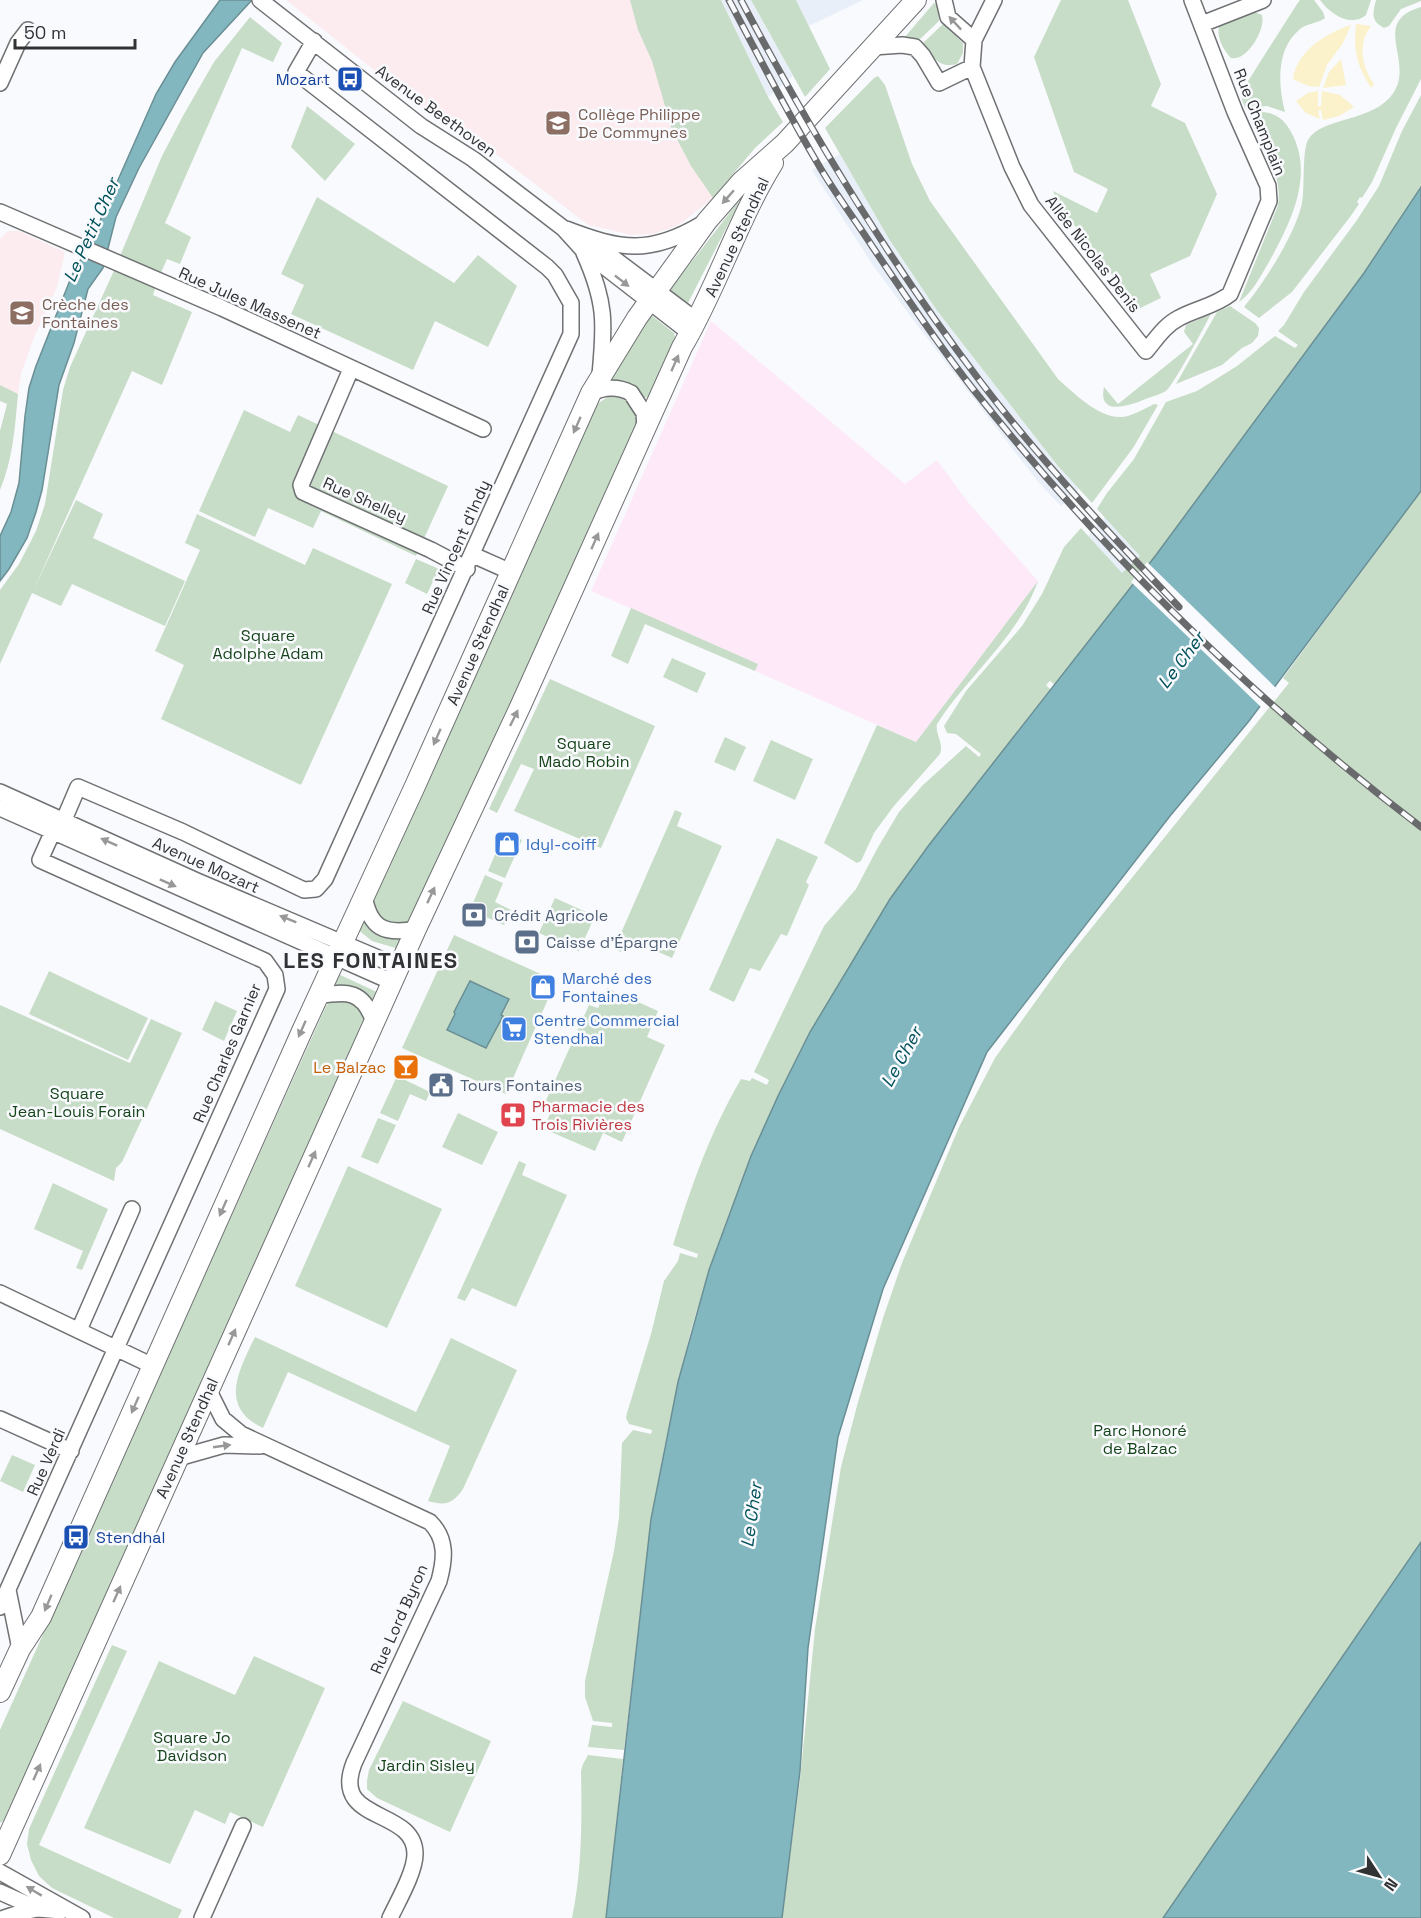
<svg xmlns="http://www.w3.org/2000/svg" width="1421" height="1918" viewBox="0 0 1421 1918" font-family="'Space Grotesk',sans-serif">
<style>
.commercial{fill:#fee9f8}
.built{fill:#e8eff8}
.education{fill:#fcecef}
.green{fill:#c7ddc7}
.sand{fill:#fbf1cb}
.water{fill:#82b7bf;stroke:#6a8f95;stroke-width:1.5}
.pier{fill:#f9fafd}
.lines{fill:none;stroke-linecap:round;stroke-linejoin:round}
.minor-casing{stroke:#6f7173;stroke-width:18}
.tertiary-casing{stroke:#6f7173;stroke-width:22}
.minor{stroke:#fff;stroke-width:15}
.tertiary{stroke:#fff;stroke-width:20}
.rail-casing{stroke:#696a6c;stroke-width:7}
.rail{stroke:#f9fafd;stroke-width:4.5;stroke-dasharray:14;stroke-linecap:butt}
.oneway{fill:#989899}
.labels{text-anchor:middle;dominant-baseline:central;stroke-width:5;stroke-linejoin:round;paint-order:stroke}
.transit-label{font-size:16px;fill:#164399;stroke:#f9fafd;text-anchor:end}
.street-label{font-size:16px;fill:#313233;stroke:#f9fafd}
.education-label{font-size:16px;fill:#785e54;stroke:#f9fafd;text-anchor:start}
.park-label{font-size:16px;fill:#16441a;stroke:#f9fafd}
.shop-label{font-size:16px;fill:#366cbe;stroke:#f9fafd;text-anchor:start}
.service-label{font-size:16px;fill:#4e5e75;stroke:#f9fafd;text-anchor:start}
.food-label{font-size:16px;fill:#c56008;stroke:#f9fafd;text-anchor:end}
.health-label{font-size:16px;fill:#be3a42;stroke:#f9fafd;text-anchor:start}
.water-label{font-size:18px;font-style:italic;fill:#00515b;stroke:#f9fafd}
.district-label{font-size:22px;font-weight:bold;letter-spacing:1.5px;fill:#313233;stroke:#f9fafd}
</style>
<rect width="100%" height="100%" fill="#f9fafd"/>
<path class="commercial" d="M711,321L905,484L937,460L967,501L1038,581L916,742L755,671L758,664L591,591Z"/>
<path class="built" d="M721,0H751L793,76L768,97Z
M796,0H863L809,26Z
M840,154L889,239L938,312L1057,465L1079,489L1061,506L1039,483L917,325L872,264L812,170Z
M1105,517L1140,556L1122,574L1088,536Z"/>
<path class="education" d="M286,0H643L672,130L691,166L713,198L683,222L674,227L653,234L632,235L588,225L492,151L433,117Z
M8,231H19L65,252L57,287L33,340L21,374L18,394L0,385V239Z"/>
<path class="green" d="M630,0H721L768,97L783,122L755,148L713,198L691,166L672,130L652,61L638,30Z
M751,0H796L830,69L805,97Z
M1061,0H1128L1161,84L1151,106L1185,123L1217,194L1190,256L1150,274L1161,298L1138,309L1060,206L1053,191L1097,213L1108,189L1074,172L1034,57Z
M1314,0L1323,12L1325,18C1317,24 1306,23 1299,30C1276,49 1278,86 1285,112L1267,106L1245,108L1241,96L1243,89L1297,4L1300,0Z
M1320,0H1371L1366,15C1351,28 1330,14 1320,0Z
M1376,0H1421V1L1401,9L1389,26L1384,28C1370,21 1373,12 1376,0Z
M934,3L938,5L939,21L919,40L904,38Z
M1421,7V79L1396,128L1372,182L1362,198L1360,197L1357,202L1359,204L1350,217L1292,292L1259,318L1244,307C1264,283 1296,233 1302,203C1305,188 1302,150 1308,140C1322,116 1374,123 1394,92C1414,60 1370,22 1421,7Z
M1252,11L1262,15C1266,29 1247,62 1231,58C1223,50 1215,35 1220,24Z
M250,17L282,43L273,62L242,48L165,223L191,237L180,264L167,259L160,275L120,256L162,156L184,114L214,62Z
M943,24L963,43V53L957,64C938,69 933,56 923,43Z
M878,76L885,85L912,164L930,201L1058,379C1075,394 1103,423 1128,416C1137,413 1146,408 1154,404L1158,405L1133,448L1092,503L1057,465L938,312L889,239L825,128L874,78Z
M1421,95V187L1364,273L1307,351L1156,555L1055,685L1050,681L1046,685L1051,690L929,845L890,899L730,1211L709,1270L691,1330L678,1382L665,1444L651,1519L624,1750L588,1747L592,1725L612,1727V1723L593,1721L585,1697V1681L614,1551L619,1518L622,1443L633,1430L651,1434L652,1430L629,1424L626,1418L627,1413L651,1334L664,1281L678,1261L680,1253L697,1258L698,1254L673,1245C691,1187 710,1132 741,1079L750,1081L752,1078L767,1085L769,1080L754,1072L824,926L856,889L877,849L899,812L923,785L966,746L979,757L981,754L956,734L947,733L944,726L966,691L1022,626L1042,594L1064,547L1081,528L1122,573L1140,556L1097,509L1107,493L1134,459L1166,402L1197,391L1237,366L1275,336L1295,348L1298,345L1278,331L1284,325L1304,292L1357,220L1379,186L1402,131Z
M307,106L355,144L325,181L291,147Z
M1257,112C1270,111 1281,116 1288,127C1317,171 1291,222 1269,262C1260,277 1253,292 1239,302L1277,208C1286,180 1260,140 1249,114Z
M317,197L454,283L478,255L517,286L488,347L435,321L413,370L291,314L304,285L281,274Z
M738,202L739,203L687,305L669,291Z
M117,264L157,283L153,295L192,312L162,385L132,371L33,591L76,500L103,514L93,538L185,581L165,626L72,584L61,606L32,593L0,664V590L19,564L36,531L45,504L63,390L70,367Z
M1230,306L1255,323L1259,328L1258,336L1252,343L1242,348L1222,365L1176,384L1217,312Z
M1211,314C1204,327 1174,385 1166,391C1161,394 1154,396 1148,398C1134,404 1097,419 1104,387L1118,404L1193,344L1184,332L1186,325Z
M651,315L674,333L675,337L648,398L644,397L634,388L612,381L611,377L648,316Z
M0,385L18,394C15,427 13,459 0,490V431L7,404L0,401Z
M608,397C622,396 629,401 639,412V423L409,927L384,923L371,905L597,404Z
M244,410L290,432L298,415L448,486L416,556L321,511L313,528L268,508L255,537L199,511Z
M1421,491V1542L1163,1918H782L800,1780L815,1629L841,1467L858,1402L883,1318L902,1263L959,1127L995,1058L1064,962L1289,683L1283,678Z
M197,514L305,565L313,548L392,584L301,785L161,719L184,665L155,651L200,550L185,543Z
M416,559L439,569L427,594L405,583Z
M1038,581C1018,638 968,675 937,724C935,735 944,742 940,754L893,807L874,833L861,861L857,863L824,843L877,725L916,742Z
M631,608L758,664L755,671L645,624L628,664L611,656Z
M672,658L706,673L697,693L663,677Z
M550,679L655,726L601,848L514,811L534,769L521,764L497,813L489,809Z
M725,737L746,747L735,771L714,762Z
M771,740L813,759L795,800L753,781Z
M675,810L682,813L677,826L722,846L672,958L627,938L621,952L614,949Z
M505,831L522,840L505,878L488,871Z
M777,838L818,857L806,882L809,885L787,936L781,934L760,971L750,968L734,1002L709,990Z
M485,875L503,883L495,902L511,910L504,925L470,910Z
M555,898L595,916L579,951L539,933Z
M362,918C373,932 384,939 402,937L399,949L372,941L357,929Z
M454,935L556,981L506,1094L402,1048Z
M49,971L148,1018L128,1060L29,1014Z
M336,973L379,993L373,1004C360,991 352,983 333,986Z
M607,988L658,1011L647,1037L665,1045L622,1142L603,1133L595,1151L544,1129L551,1111L543,1107L589,1005L598,1008Z
M332,1000C350,1001 356,1004 367,1018L12,1816L0,1823V1730L326,1006Z
M215,1001L237,1011L224,1041L202,1030Z
M0,1005L130,1063L151,1019L182,1033L122,1162L116,1168L114,1181L0,1129Z
M397,1076L430,1092L426,1101L410,1094L398,1121L380,1113Z
M458,1113L498,1132L482,1165L442,1147Z
M378,1118L396,1125L378,1164L361,1157Z
M519,1161L526,1164L522,1175L567,1195L516,1307L472,1288L465,1301L457,1298Z
M348,1166L442,1209L387,1328L295,1286Z
M53,1183L108,1209L82,1270L76,1268L83,1251L34,1229Z
M255,1337L416,1412L451,1338L517,1370L463,1489C453,1504 445,1506 428,1501L450,1446L288,1372L263,1428C218,1407 239,1370 255,1337Z
M12,1455L35,1465L23,1492L0,1481Z
M112,1645L127,1651L39,1845L182,1910L178,1918H114L52,1888L39,1876L31,1860L27,1844L29,1829Z
M254,1656L325,1688L263,1827L230,1812L225,1824L195,1810L170,1864L84,1828L159,1661L235,1695Z
M403,1701L491,1741L450,1832L377,1798L367,1789V1781L369,1770Z
M588,1755L623,1759L606,1918H572C582,1870 582,1821 581,1771L583,1764Z"/>
<path class="sand" d="M1356,24L1371,26C1357,44 1362,67 1374,84L1371,88C1357,65 1353,51 1356,24Z
M1351,25L1343,43L1327,65L1319,87L1308,86L1293,79C1297,51 1326,33 1351,25Z
M1341,59L1346,85L1323,88L1329,72Z
M1318,91V107L1321,106L1322,91L1340,95L1354,107L1339,116L1323,120L1321,110L1318,111L1320,119L1306,113L1296,101L1308,93Z"/>
<path class="water" d="M220,0H252L203,53L139,168L116,217L103,268L88,289L74,343L59,385L42,490L36,512L27,538L9,569L0,581V536L11,512L19,483L25,416L29,388L36,366L72,275L91,241L156,94L175,62Z
M1421,187V491L1249,721L1170,816L987,1052L883,1289L838,1437L808,1648L800,1771L782,1918H606L651,1519L678,1382L709,1270L751,1156L778,1096L810,1032L890,899L929,845L1156,555L1364,273Z
M470,981L509,999L501,1015L503,1016L486,1048L447,1030L455,1014L454,1012Z
M1421,1542V1918H1163Z"/>
<path class="pier" d="M1147,562L1277,689L1262,708L1131,582Z"/>
<g class="lines">
<defs>
<path id="minor" d="M260,0L421,126L473,159L563,228L583,250L690,333
M944,0L948,17L974,40
M994,0L974,40L972,67L1012,167L1031,205L1146,351C1156,339 1165,325 1179,318C1195,309 1215,306 1230,294L1269,201L1268,186L1235,112L1192,0
M1202,24L1263,0
M873,47L902,45L915,47L923,56L939,83L972,67
M0,83L18,43L28,30
M0,212L222,308L483,429
M566,229C621,250 650,255 702,224
M592,242L697,321
M584,253C606,302 605,323 600,375
M351,369L301,485L303,492L431,550L467,569
M591,393C605,387 617,386 631,393L644,413L645,430
M473,555L511,572
M0,792L197,881L399,967
M0,808L392,982
M63,822L78,787L183,832L304,890L316,889L325,879L571,334V303L555,275L547,267L296,72L314,41
M364,896C370,928 384,935 416,929
M318,996C347,991 363,990 374,1022
M0,1293L153,1366
M79,1330L132,1209
M209,1391L223,1419L241,1434L430,1522C447,1539 445,1559 439,1581L354,1763C330,1824 415,1807 415,1854C415,1872 398,1901 390,1918
M0,1419L71,1451
M178,1458L224,1445L260,1446
M8,1590L20,1649
M0,1607L277,989L275,975L265,961L40,860L53,831
M0,1872L82,1918
M0,1892L38,1909L61,1911
M4,1918L22,1912L38,1909
M202,1918L243,1826"/>
<path id="tertiary" d="M0,1692L20,1649L41,1617L302,1031L415,786L591,393L637,318L707,221L741,182L785,143L916,0
M0,1855L416,929L520,707L682,347C717,288 737,221 773,163"/>
</defs>
<use href="#minor" class="minor-casing"/>
<use href="#tertiary" class="tertiary-casing"/>
<use href="#minor" class="minor"/>
<use href="#tertiary" class="tertiary"/>
<defs>
<path id="rail" d="M729,0C758,55 786,110 818,164C834,192 854,218 872,246C904,294 937,343 973,389C1103,553 1254,700 1421,827
M741,0C811,133 889,261 980,381C1041,461 1110,534 1179,607"/>
</defs>
<use href="#rail" class="rail-casing"/>
<use href="#rail" class="rail"/>
</g>
<defs><path id="oneway-solid" d="M-6-.8H1V-3.2L6.5 0L1 3.2V.8H-6Z" transform="scale(1.5)"/></defs>
<g class="oneway">
<use href="#oneway-solid" transform="translate(955 23) rotate(-133)"/>
<use href="#oneway-solid" transform="translate(728 197) rotate(131)"/>
<use href="#oneway-solid" transform="translate(622 281) rotate(38)"/>
<use href="#oneway-solid" transform="translate(675 363) rotate(-66)"/>
<use href="#oneway-solid" transform="translate(577 425) rotate(114)"/>
<use href="#oneway-solid" transform="translate(595 541) rotate(-66)"/>
<use href="#oneway-solid" transform="translate(514 718) rotate(-64)"/>
<use href="#oneway-solid" transform="translate(437 737) rotate(114)"/>
<use href="#oneway-solid" transform="translate(109 842) rotate(-156)"/>
<use href="#oneway-solid" transform="translate(168 883) rotate(24)"/>
<use href="#oneway-solid" transform="translate(431 895) rotate(-65)"/>
<use href="#oneway-solid" transform="translate(288 919) rotate(-158)"/>
<use href="#oneway-solid" transform="translate(302 1029) rotate(114)"/>
<use href="#oneway-solid" transform="translate(312 1159) rotate(-66)"/>
<use href="#oneway-solid" transform="translate(223 1208) rotate(114)"/>
<use href="#oneway-solid" transform="translate(232 1337) rotate(-66)"/>
<use href="#oneway-solid" transform="translate(135 1405) rotate(114)"/>
<use href="#oneway-solid" transform="translate(222 1446) rotate(-8)"/>
<use href="#oneway-solid" transform="translate(117 1594) rotate(-66)"/>
<use href="#oneway-solid" transform="translate(48 1603) rotate(113)"/>
<use href="#oneway-solid" transform="translate(37 1772) rotate(-66)"/>
<use href="#oneway-solid" transform="translate(34 1891) rotate(-149)"/>
</g>
<defs>
<symbol id="bus-square" viewBox="-11 -11 22 22"><rect x="-9" y="-9" width="18" height="18" rx="4" fill="#1a4fb4" stroke="#f9fafd"/><path d="M-5-6H5V4H4V6H2V4H-2V6H-4V4H-5ZM-3.5-4V0h7V-4ZM-3.5 1.2v1.5H-2V1.2ZM2 1.2v1.5H3.5V1.2Z" fill="#fff"/></symbol>
<symbol id="school-square" viewBox="-11 -11 22 22"><rect x="-9" y="-9" width="18" height="18" rx="4" fill="#8d6e63" stroke="#f9fafd"/><path d="M0-5L7-2L0 1L-7-2ZM-4 1L0 2.5L4 1V4Q0 6-4 4Z" fill="#fff"/></symbol>
<symbol id="shop-square" viewBox="-11 -11 22 22"><rect x="-9" y="-9" width="18" height="18" rx="4" fill="#3f7fe0" stroke="#f9fafd"/><path d="M-5-2.5h2.3a2.7 3.5 0 0 1 5.4 0H5L5.5 6h-11ZM-1.5-2.5h3a1.5 2.3 0 0 0-3 0Z" fill="#fff"/></symbol>
<symbol id="bank-square" viewBox="-11 -11 22 22"><rect x="-9" y="-9" width="18" height="18" rx="4" fill="#5c6f8a" stroke="#f9fafd"/><path d="M-6-4H6V4H-6ZM0-2.3a2.3 2.3 0 1 0 0 4.6a2.3 2.3 0 1 0 0-4.6Z" fill="#fff"/></symbol>
<symbol id="supermarket-square" viewBox="-11 -11 22 22"><rect x="-9" y="-9" width="18" height="18" rx="4" fill="#3f7fe0" stroke="#f9fafd"/><path d="M-6-5.5h2.5l.6 2H6L4.5 2H-2.5L-4.4-4H-6ZM-1.5 3.2a1.3 1.3 0 1 0 .1 0ZM3 3.2a1.3 1.3 0 1 0 .1 0Z" fill="#fff"/></symbol>
<symbol id="bar-square" viewBox="-11 -11 22 22"><rect x="-9" y="-9" width="18" height="18" rx="4" fill="#e8710a" stroke="#f9fafd"/><path d="M-6-5H6L.8 .8V4.5H3.5V6h-7V4.5H-.8V.8Z" fill="#fff"/></symbol>
<symbol id="civic-square" viewBox="-11 -11 22 22"><rect x="-9" y="-9" width="18" height="18" rx="4" fill="#5c6f8a" stroke="#f9fafd"/><path d="M-.6-6.5H3V-4.5H.6V-3L4-1V1h2V6H-6V1h2V-1L-.6-3ZM-1.2 2.5V6h2.4V2.5Z" fill="#fff"/></symbol>
<symbol id="pharmacy-square" viewBox="-11 -11 22 22"><rect x="-9" y="-9" width="18" height="18" rx="4" fill="#e0444e" stroke="#f9fafd"/><path d="M-2-6h4v4h4v4h-4v4h-4v-4h-4v-4h4Z" fill="#fff"/></symbol>
</defs>
<g fill-rule="evenodd">
<use href="#bus-square" x="335" y="64" width="30" height="30"/>
<use href="#school-square" x="543" y="108" width="30" height="30"/>
<use href="#school-square" x="7" y="298" width="30" height="30"/>
<use href="#shop-square" x="492" y="829" width="30" height="30"/>
<use href="#bank-square" x="459" y="900" width="30" height="30"/>
<use href="#bank-square" x="512" y="927" width="30" height="30"/>
<use href="#shop-square" x="528" y="972" width="30" height="30"/>
<use href="#supermarket-square" x="499" y="1014" width="30" height="30"/>
<use href="#bar-square" x="391" y="1052" width="30" height="30"/>
<use href="#civic-square" x="426" y="1070" width="30" height="30"/>
<use href="#pharmacy-square" x="498" y="1100" width="30" height="30"/>
<use href="#bus-square" x="61" y="1522" width="30" height="30"/>
</g>
<g class="labels">
<g class="transit-label">
<text x="330" y="79">Mozart</text>
<text x="96" y="1537" text-anchor="start">Stendhal</text>
</g>
<g class="street-label">
<text transform="translate(436 111) rotate(36)">Avenue Beethoven</text>
<text transform="translate(1260 122) rotate(68)">Rue Champlain</text>
<text transform="translate(737 237) rotate(-65)">Avenue Stendhal</text>
<text transform="translate(1093 254) rotate(52)">Allée Nicolas Denis</text>
<text transform="translate(250 303) rotate(24)">Rue Jules Massenet</text>
<text transform="translate(365 500) rotate(24)">Rue Shelley</text>
<text transform="translate(456 547) rotate(-66)">Rue Vincent d'Indy</text>
<text transform="translate(478 645) rotate(-66)">Avenue Stendhal</text>
<text transform="translate(206 865) rotate(24)">Avenue Mozart</text>
<text transform="translate(227 1053) rotate(-67)">Rue Charles Garnier</text>
<text transform="translate(187 1438) rotate(-66)">Avenue Stendhal</text>
<text transform="translate(46 1462) rotate(-66)">Rue Verdi</text>
<text transform="translate(399 1619) rotate(-66)">Rue Lord Byron</text>
</g>
<g class="education-label">
<text x="578" y="114">Collège Philippe<tspan x="578" dy="18">De Commynes</tspan></text>
<text x="42" y="304">Crèche des<tspan x="42" dy="18">Fontaines</tspan></text>
</g>
<g class="park-label">
<text x="268" y="635">Square<tspan x="268" dy="18">Adolphe Adam</tspan></text>
<text x="584" y="743">Square<tspan x="584" dy="18">Mado Robin</tspan></text>
<text x="77" y="1093">Square<tspan x="77" dy="18">Jean-Louis Forain</tspan></text>
<text x="1140" y="1430">Parc Honoré<tspan x="1140" dy="18">de Balzac</tspan></text>
<text x="192" y="1737">Square Jo<tspan x="192" dy="18">Davidson</tspan></text>
<text x="426" y="1765">Jardin Sisley</text>
</g>
<g class="shop-label">
<text x="526" y="844">Idyl-coiff</text>
<text x="562" y="978">Marché des<tspan x="562" dy="18">Fontaines</tspan></text>
<text x="534" y="1020">Centre Commercial<tspan x="534" dy="18">Stendhal</tspan></text>
</g>
<g class="service-label">
<text x="494" y="915">Crédit Agricole</text>
<text x="546" y="942">Caisse d'Épargne</text>
<text x="460" y="1085">Tours Fontaines</text>
</g>
<g class="food-label">
<text x="386" y="1067">Le Balzac</text>
</g>
<g class="health-label">
<text x="532" y="1106">Pharmacie des<tspan x="532" dy="18">Trois Rivières</tspan></text>
</g>
<g class="water-label">
<text transform="translate(91 230) rotate(-66)">Le Petit Cher</text>
<text transform="translate(1181 660) rotate(-53)">Le Cher</text>
<text transform="translate(901 1057) rotate(-61)">Le Cher</text>
<text transform="translate(751 1515) rotate(-82)">Le Cher</text>
</g>
<g class="district-label">
<text x="371" y="960">LES FONTAINES</text>
</g>
</g>
<g transform="translate(1379 1876) rotate(126)" stroke="#f9fafd" stroke-width="4.5" paint-order="stroke">
<path d="M0-4.5L10 22L0 15L-10 22Z" fill="#313233"/>
<text y="-9" font-size="16" font-weight="bold" text-anchor="middle" fill="#313233">N</text>
</g>
<path d="M15 39v9h120v-9" fill="none" stroke="#313233" stroke-width="3"/>
<text x="24" y="39" font-size="18" fill="#313233" stroke="#f9fafd" stroke-width="4.5" paint-order="stroke">50 m</text>
</svg>
